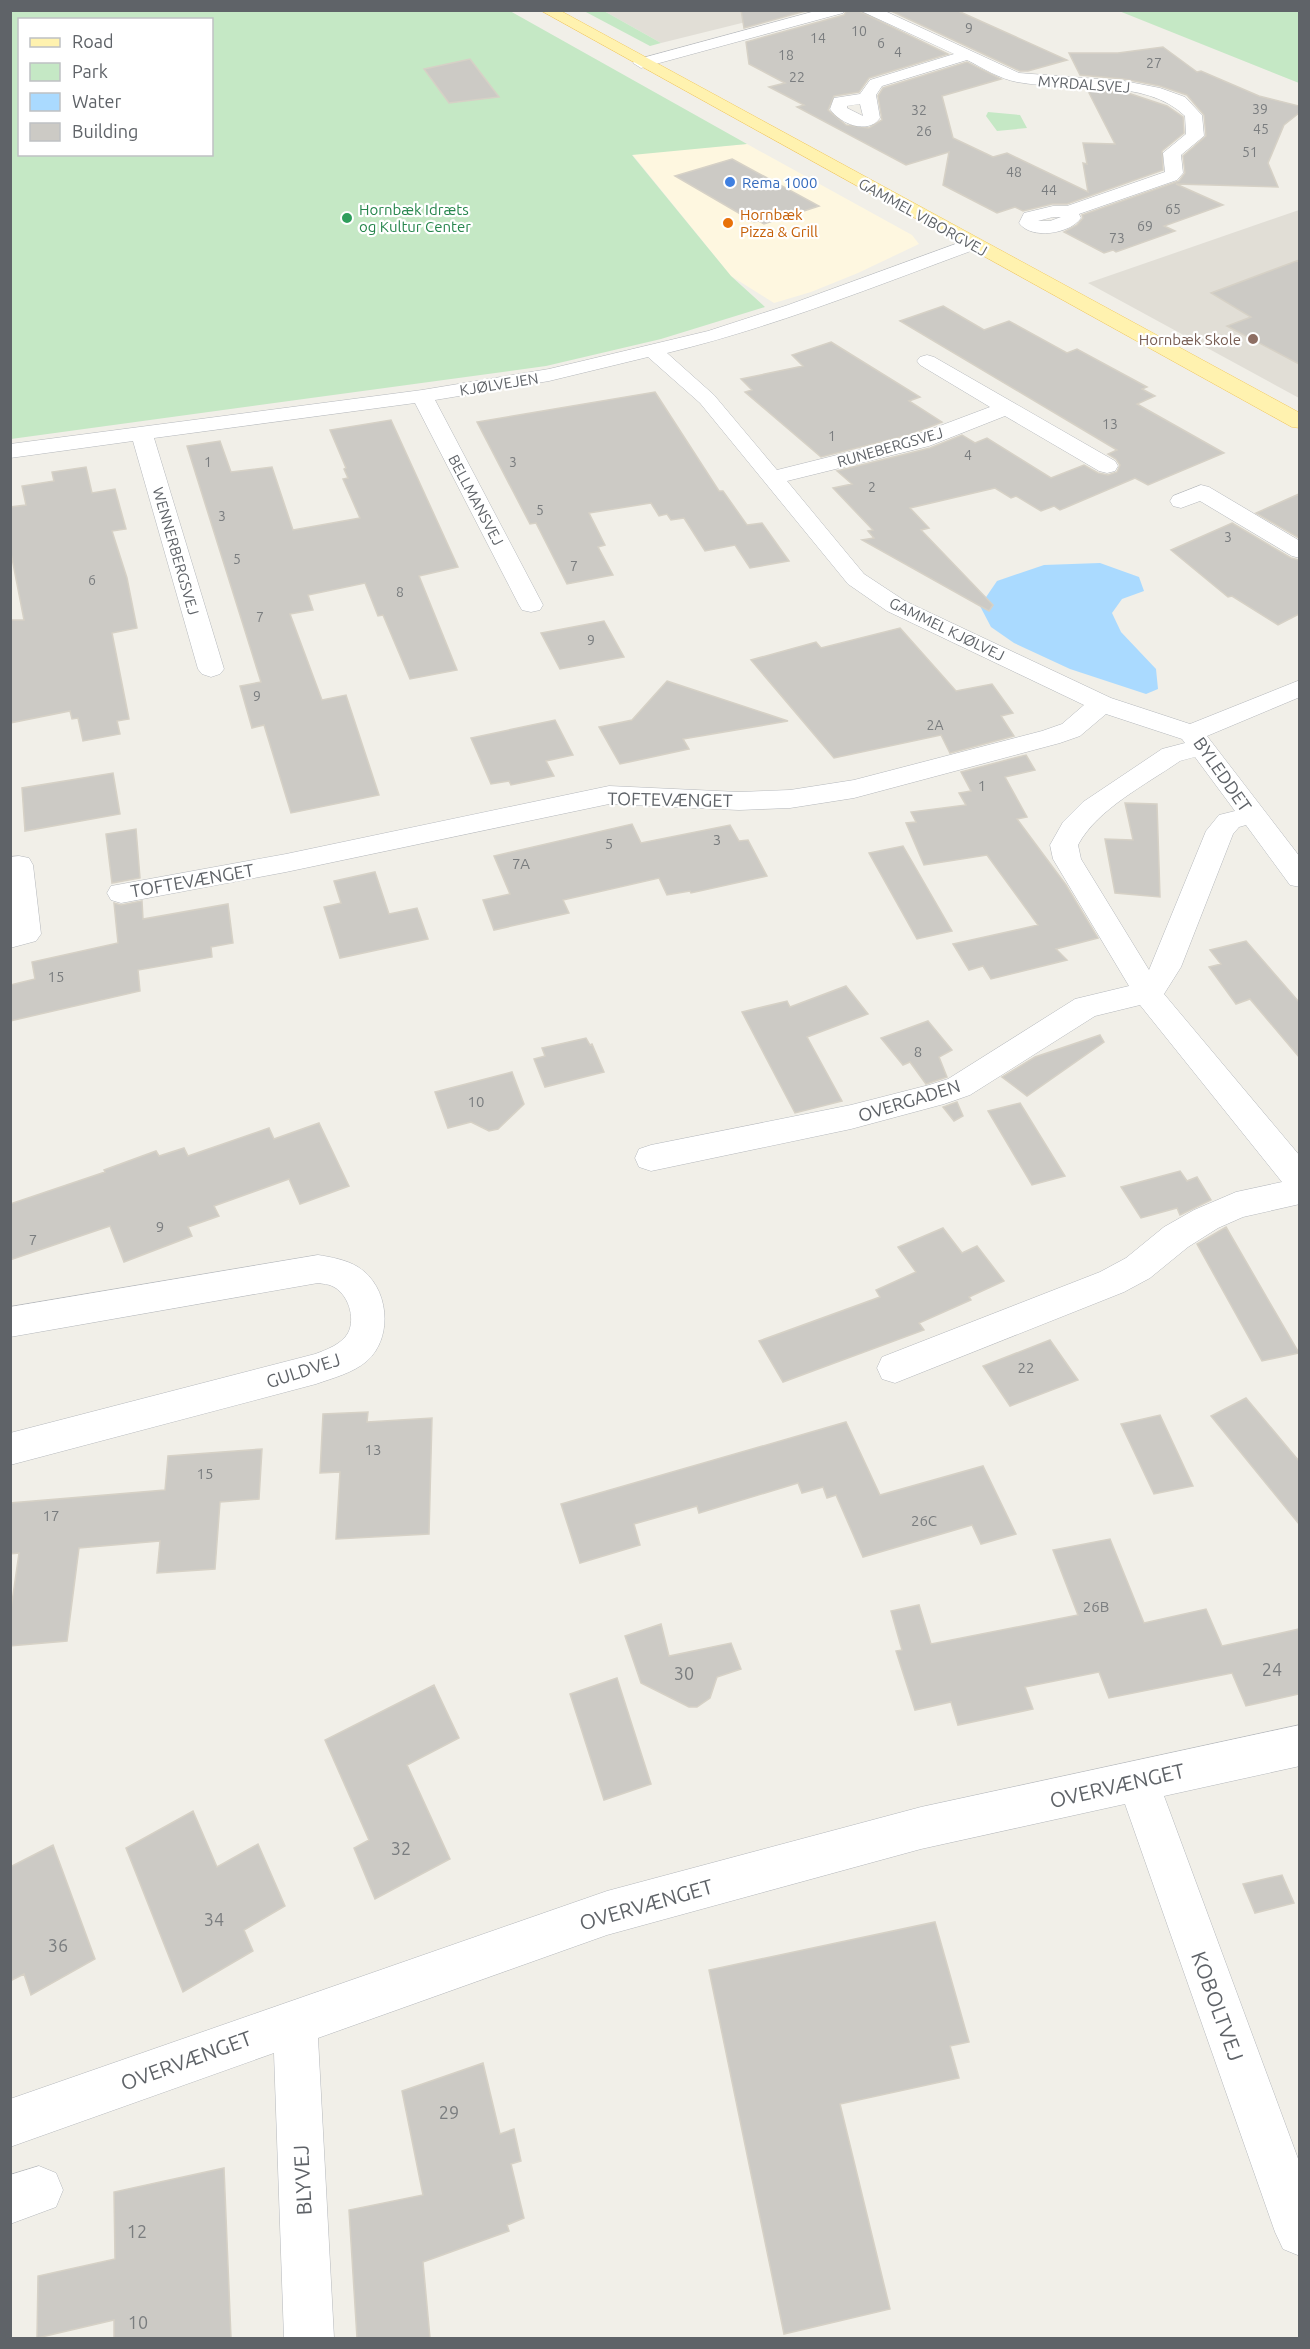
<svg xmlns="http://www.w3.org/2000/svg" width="1310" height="2349" viewBox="0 0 1310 2349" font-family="Ubuntu,sans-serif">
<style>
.commercial{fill:#fef7e0}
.education{fill:#e1ded6}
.green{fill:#c5e8c5;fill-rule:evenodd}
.water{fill:#aadaff}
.building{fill:#cccac5;stroke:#d6d1c6;stroke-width:1.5}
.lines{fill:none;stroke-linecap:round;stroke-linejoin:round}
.minor-casing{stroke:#b5b8bc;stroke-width:1}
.major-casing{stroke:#f2c960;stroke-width:1}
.minor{fill:#fff;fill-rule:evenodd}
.major{fill:#fff2af;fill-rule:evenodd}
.shop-dot{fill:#3f7fe0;stroke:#fff;stroke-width:2}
.leisure-dot{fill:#2e9e5b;stroke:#fff;stroke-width:2}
.food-dot{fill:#e8710a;stroke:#fff;stroke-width:2}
.education-dot{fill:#8d6e63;stroke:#fff;stroke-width:2}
.labels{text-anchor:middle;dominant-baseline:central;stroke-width:4.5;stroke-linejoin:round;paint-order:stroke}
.far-number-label{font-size:14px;fill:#7a7d7f}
.far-street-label{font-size:15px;fill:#5f6368;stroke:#fff}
.far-shop-label{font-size:15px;fill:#366cbe;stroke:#fff;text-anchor:start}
.far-leisure-label{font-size:15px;fill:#27864d;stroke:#fff;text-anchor:start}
.far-food-label{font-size:15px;fill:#c56008;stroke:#fff;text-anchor:start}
.far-education-label{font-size:15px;fill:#785e54;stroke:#fff;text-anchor:end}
.number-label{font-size:15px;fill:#7a7d7f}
.street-label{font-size:18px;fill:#5f6368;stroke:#fff}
.near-number-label{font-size:18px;fill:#7a7d7f}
.near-street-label{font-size:21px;fill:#5f6368;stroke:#fff}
</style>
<rect width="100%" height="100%" fill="#f1efe8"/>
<path class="commercial" d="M747,144L912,235L919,244L858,273L811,292L774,303L731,276L632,154Z"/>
<path class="education" d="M777,10L782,13L661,43L604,11Z
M1299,210V398L1088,283Z"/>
<path class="green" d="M10,11H510L747,144L632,155L731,276L765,307L661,339L546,366L11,439ZM20,20H212V154H20Z
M584,11H604L661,43L650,46Z
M1119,11H1299V83Z
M988,112L1020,115L1027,128L997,131L986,116Z"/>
<path class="water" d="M1100,563L1139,577L1144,591L1122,599L1112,613L1121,632L1156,669L1158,689L1146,694L1070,669L1014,643L991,627L980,606L997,581L1044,565Z"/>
<path class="building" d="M741,10H809L744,28Z
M847,10H857L948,54L869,78L859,92L834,96L828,110L846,125L869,128L882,120L878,96L883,88L967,62L1001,79L942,96L953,138L993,157L1007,153L1088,192L1083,163L1087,164L1083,143L1115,144L1087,89L1128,93L1167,106L1183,117L1184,133L1162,151L1163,170L1067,204H1052L1023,211L1015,207L997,213L943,185L949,152L906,165L797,107L804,105L769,87L785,83L749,64L746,42L844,15Z
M889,10H956L1067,60L1028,71H1020Z
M1163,47L1197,72L1201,71L1259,96L1299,106V113L1284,125L1268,163L1278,187L1176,184L1223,205L1164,226L1175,231L1116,252L1113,250L1104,253L1064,232L1077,225L1083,218L1082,215L1179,181L1185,173L1183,156L1206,136L1204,115L1187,95L1160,86L1124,79L1080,75L1069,53H1118Z
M470,59L499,97L449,103L424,69Z
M732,159L819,206L764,224L759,221L754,222L675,176Z
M1299,260V364L1227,326L1251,317L1211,293Z
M943,306L984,330L1009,321L1067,353L1077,349L1147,387L1142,389L1155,396L1137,404L1224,453L1148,485L1135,478L1060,510L1054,506L1041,511L1016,496L1011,498L995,488L910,508L929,528L921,530L993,605L989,611L862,540L874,538L868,531L873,530L833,488L852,484L837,471L930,448L962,435L975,443L987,438L1051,478L1084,465L1098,473L1108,475L1117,472L1120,465L1116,459L1108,454L1117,450L900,321Z
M831,342L920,397L909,401L942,422L912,434L821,457L745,392L752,390L741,379L803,366L792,355Z
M655,392L719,491H723L747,525L762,523L789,561L750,568L735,545L705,551L684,518L671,520L667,514L659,516L651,503L589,513L605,545L598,547L613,575L567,584L536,523L530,524L477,422Z
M391,420L458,567L419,576L457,670L410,679L383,615L378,616L365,583L308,595L313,610L290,614L322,700L346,695L379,795L291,813L264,725L252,728L240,686L261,682L187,446L220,441L231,472L272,467L293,530L360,518L343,479L348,478L344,469L346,468L330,430Z
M86,467L92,493L115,489L126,529L112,531L127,578L137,628L112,633L129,719L117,721L120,734L83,741L78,718L72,719L70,711L10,723V620H24L10,548V507L26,505L22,486L54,481L52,472Z
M1299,494V538L1256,513Z
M1232,523L1291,558L1299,560V614L1278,625L1232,596L1228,597L1171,550Z
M604,621L624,657L560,669L541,633Z
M900,628L956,691L992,684L1013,713L1001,716L1014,736L950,753L941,735L834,758L751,660L816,642L821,648Z
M667,681L788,721L683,739L689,749L620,764L599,727L632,720Z
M555,720L573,755L546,761L554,776L511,785L509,781L491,784L471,738Z
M1026,755L1035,770L1005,777L1027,817L1017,819L1066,885L1098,938L1056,949L1067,960L991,979L983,966L969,970L953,944L1038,925L987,855L924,865L906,823L916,822L911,812L966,805L959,793L971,791L961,772Z
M113,773L120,814L25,831L22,788Z
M1125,803L1157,804L1160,897L1115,893L1105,839L1133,840Z
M632,824L641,843L730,825L739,841L748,840L767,876L691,893L690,891L667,895L659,878L563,900L569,913L494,930L483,900L510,894L494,856Z
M136,829L140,878L112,883L106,834Z
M903,846L952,931L917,939L869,853Z
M375,872L389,914L417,908L428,939L340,958L324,907L341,903L334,881Z
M142,901L143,919L228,904L233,943L211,947L212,957L138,970L140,991L10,1021V985L35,979L32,962L118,943L114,903L121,905Z
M1246,941L1299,1002V1057L1250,999L1236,1004L1209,967L1221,964L1210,950Z
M846,986L868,1014L807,1037L842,1101L795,1113L742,1012L787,1001L790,1007Z
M928,1021L952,1050L939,1057L947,1077L926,1084L910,1062L903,1065L881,1038Z
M1100,1035L1104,1042L1027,1096L1002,1077L1035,1057Z
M586,1038L590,1045L592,1044L604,1072L545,1087L534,1059L545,1056L542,1048Z
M512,1072L524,1104L498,1129L489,1131L471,1122L448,1128L435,1092Z
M957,1102L963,1116L954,1121L943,1107Z
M1020,1103L1065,1176L1032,1185L988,1111Z
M319,1123L349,1186L300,1204L289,1179L214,1206L219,1216L188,1227L192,1236L124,1262L110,1226L10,1260V1204L105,1172L104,1170L156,1151L159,1156L184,1148L188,1156L269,1128L274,1139Z
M1180,1171L1187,1181L1197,1177L1211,1200L1180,1215L1177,1208L1141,1218L1121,1187Z
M1226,1227L1299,1353L1262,1361L1197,1244Z
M943,1228L962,1253L977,1246L1004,1281L969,1297L971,1300L919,1323L924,1330L783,1382L759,1341L880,1297L876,1290L916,1272L898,1247Z
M1050,1340L1078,1380L1010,1406L983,1366Z
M1246,1398L1299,1461V1524L1211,1416Z
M368,1412L367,1422L432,1418L429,1534L336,1539L340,1472L320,1473L323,1414Z
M1160,1415L1193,1486L1154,1494L1121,1424Z
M846,1422L880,1495L983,1466L1016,1534L981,1544L972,1525L863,1557L836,1495L827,1498L823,1487L802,1493L798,1483L699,1513L697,1506L634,1524L640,1545L580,1563L561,1504Z
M262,1449L259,1499L220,1502L215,1569L157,1573L160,1541L79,1548L67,1641L10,1646V1616L19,1553L10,1554V1503L165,1490L168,1456Z
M1110,1539L1144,1623L1206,1609L1222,1646L1299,1629V1694L1246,1706L1232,1673L1109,1698L1099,1672L1025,1687L1033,1709L958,1725L951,1702L915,1710L896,1651L902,1650L891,1611L919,1605L931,1644L1078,1615L1053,1550Z
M661,1624L669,1656L731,1643L741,1669L717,1677L710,1698L697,1707H689L641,1683L625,1636Z
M617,1678L651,1784L604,1800L570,1694Z
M434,1685L459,1738L407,1765L450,1859L375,1899L354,1848L369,1840L325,1740Z
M193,1811L217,1867L258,1844L285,1906L244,1930L253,1951L183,1992L126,1848Z
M53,1845L95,1959L31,1995L24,1974L10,1981V1867Z
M1282,1875L1294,1903L1255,1913L1243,1884Z
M935,1922L969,2042L950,2046L959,2078L840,2104L890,2309L784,2334L709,1970Z
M483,2063L500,2134L514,2129L521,2161L511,2164L524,2218L507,2225L509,2231L423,2262L430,2338H357L349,2210L423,2195L402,2091Z
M224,2168L231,2338H114V2320L37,2338L38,2276L115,2259L114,2192Z"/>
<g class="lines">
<defs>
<path id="minor" d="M819,10H845L843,13L641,68L633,63L635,60Z
M859,10L887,12L1019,73L1124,81L1160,88L1185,97L1199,112L1202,115L1204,136L1181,155L1183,173L1177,180L1079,214L1081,218C1070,234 1031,240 1019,223L1024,213L1053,206H1067L1165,172L1163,153L1186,134L1185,116C1145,77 1070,92 1017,82C1000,79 983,68 967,60L882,86L876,95L880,118C868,135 840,124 830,109L834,98L860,94L870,80L954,54ZM860,104L863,116L847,108V106ZM1053,217H1061L1050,221H1038Z
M972,238L979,240L981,244L979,248C876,286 774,327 667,353L714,395L777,470L913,436L990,407L920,365L917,361L920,357L927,355L934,357L1115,461L1118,466L1115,471L1107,473L1099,471L1005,416L929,446L787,481L864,574L905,601L1111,698L1190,724L1300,680V697L1207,736L1300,857V887L1290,885L1246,825L1239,827L1233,834L1181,967L1164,994L1300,1156V1204L1243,1217L1218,1228L1188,1247L1150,1278L1124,1292L895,1383L882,1379L877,1368L882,1357L1100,1272L1126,1258L1164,1227L1194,1210L1236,1192L1282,1182L1140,1005L1095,1016L970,1095L944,1104L851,1129L651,1171L639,1167L635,1158L639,1149L651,1145L851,1105L929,1085L948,1079L1075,999L1129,986L1053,859L1050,845L1063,822L1083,802L1162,749L1185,743L1182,739L1106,714L1080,736L1060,743L854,798L790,808L739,810L609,804L286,872L121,903L111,900L107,893L111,886L286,854L609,786L739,792L790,790L854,780L1042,731L1062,724L1084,705L887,611L848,584L700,403L648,357L549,381L435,400L543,605L540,610L531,612L522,610L519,605L415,403L154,438L224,669L220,674L211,677L202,674L198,669L133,441L10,458V444L422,390L549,369L708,331L788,305ZM1195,757L1235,811L1219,815L1206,831L1149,970L1081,859L1078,845C1097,809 1147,784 1180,761Z
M1201,485L1209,487L1300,541V558L1292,556L1200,501L1181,508L1173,506L1170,501L1173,496Z
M19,856L29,858L33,865L41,934L36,941L10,948V857Z
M318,1255C331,1257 347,1260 358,1267C389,1286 394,1337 367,1361C353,1373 333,1378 316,1384L10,1465V1433L315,1354C326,1350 342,1344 348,1333C356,1318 348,1293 332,1286C328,1284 323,1284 318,1283L10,1337V1307Z
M1300,1725V1766L1164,1796L1300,2164V2256L1283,2249L1275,2232L1125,1804L921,1849L607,1935L318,2038L334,2338H284L274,2053L10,2147V2099L607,1891L921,1807Z
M39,2166L56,2173L63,2190L56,2207L10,2224V2175Z"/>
<path id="major" d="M540,10H559L1300,413V428L1292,427Z"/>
</defs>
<use href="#minor" class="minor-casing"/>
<use href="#major" class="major-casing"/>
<use href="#minor" class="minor"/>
<use href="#major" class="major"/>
</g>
<circle class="shop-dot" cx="730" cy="182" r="6"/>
<circle class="leisure-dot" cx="347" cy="218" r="6"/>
<circle class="food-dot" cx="728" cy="223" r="6"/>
<circle class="education-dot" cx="1253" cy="339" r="6"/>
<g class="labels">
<g class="far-number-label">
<text x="969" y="28">9</text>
<text x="859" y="31">10</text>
<text x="818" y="38">14</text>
<text x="881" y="43">6</text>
<text x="898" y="52">4</text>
<text x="786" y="55">18</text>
<text x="1154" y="63">27</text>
<text x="797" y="77">22</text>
<text x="1260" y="109">39</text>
<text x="919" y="110">32</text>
<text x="1261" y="129">45</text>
<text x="924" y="131">26</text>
<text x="1250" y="152">51</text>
<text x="1014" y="172">48</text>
<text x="1049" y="190">44</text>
<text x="1173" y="209">65</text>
<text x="1145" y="226">69</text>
<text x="1117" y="238">73</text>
<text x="1110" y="424">13</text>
<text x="832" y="436">1</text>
<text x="968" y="455">4</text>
<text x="208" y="462">1</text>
<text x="513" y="462">3</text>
<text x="872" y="487">2</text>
<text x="540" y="510">5</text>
<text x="222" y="516">3</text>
<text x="1228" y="537">3</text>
<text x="237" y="559">5</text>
<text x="574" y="566">7</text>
<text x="92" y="580">6</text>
<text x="400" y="592">8</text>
<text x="260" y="617">7</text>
<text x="591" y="640">9</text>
<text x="257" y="696">9</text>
<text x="935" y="725">2A</text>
</g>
<g class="far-street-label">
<text transform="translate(1084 84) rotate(4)">MYRDALSVEJ</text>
<text transform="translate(923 217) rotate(29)">GAMMEL VIBORGVEJ</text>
<text transform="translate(499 384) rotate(-9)">KJØLVEJEN</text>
<text transform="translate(890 447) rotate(-16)">RUNEBERGSVEJ</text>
<text transform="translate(476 500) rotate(62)">BELLMANSVEJ</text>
<text transform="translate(176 551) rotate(74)">WENNERBERGSVEJ</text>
<text transform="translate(947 629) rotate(26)">GAMMEL KJØLVEJ</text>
</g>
<g class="far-shop-label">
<text x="742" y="182">Rema 1000</text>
</g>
<g class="far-leisure-label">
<text x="359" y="209">Hornbæk Idræts<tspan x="359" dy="17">og Kultur Center</tspan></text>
</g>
<g class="far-food-label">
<text x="740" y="214">Hornbæk<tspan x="740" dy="17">Pizza &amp; Grill</tspan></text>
</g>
<g class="far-education-label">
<text x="1241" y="339">Hornbæk Skole</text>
</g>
<g class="number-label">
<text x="982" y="785">1</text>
<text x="717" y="839">3</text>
<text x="609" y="843">5</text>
<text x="521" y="863">7A</text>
<text x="56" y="976">15</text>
<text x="918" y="1051">8</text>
<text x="476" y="1101">10</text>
<text x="160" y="1226">9</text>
<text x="33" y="1239">7</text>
<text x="1026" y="1367">22</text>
<text x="373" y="1449">13</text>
<text x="205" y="1473">15</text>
<text x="51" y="1515">17</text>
<text x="924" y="1520">26C</text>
<text x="1096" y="1606">26B</text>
</g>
<g class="street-label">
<text transform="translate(1223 774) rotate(55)">BYLEDDET</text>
<text transform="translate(670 799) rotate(1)">TOFTEVÆNGET</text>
<text transform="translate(192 880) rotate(-10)">TOFTEVÆNGET</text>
<text transform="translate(909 1100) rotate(-17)">OVERGADEN</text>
<text transform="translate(303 1370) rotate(-18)">GULDVEJ</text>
</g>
<g class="near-number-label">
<text x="1272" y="1669">24</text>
<text x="684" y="1673">30</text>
<text x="401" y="1848">32</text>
<text x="214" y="1919">34</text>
<text x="58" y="1945">36</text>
<text x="449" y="2112">29</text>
<text x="137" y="2231">12</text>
<text x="138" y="2322">10</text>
</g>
<g class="near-street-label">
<text transform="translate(1117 1785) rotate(-13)">OVERVÆNGET</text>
<text transform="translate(646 1904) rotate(-16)">OVERVÆNGET</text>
<text transform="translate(1218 2006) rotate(70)">KOBOLTVEJ</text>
<text transform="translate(186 2060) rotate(-20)">OVERVÆNGET</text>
<text transform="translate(302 2180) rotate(-93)">BLYVEJ</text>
</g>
</g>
<rect width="1310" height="2349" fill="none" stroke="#5f6368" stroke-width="24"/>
<rect x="18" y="18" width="195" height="138" fill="#ffffff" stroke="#bfc1c3" stroke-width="1.5"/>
<rect x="30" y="38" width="30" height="9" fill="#fff2af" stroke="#bfc1c3" stroke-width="1.5"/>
<text x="72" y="48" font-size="18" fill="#5f6368">Road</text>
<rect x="30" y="63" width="30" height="18" fill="#c5e8c5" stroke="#bfc1c3" stroke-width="1.5"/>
<text x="72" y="78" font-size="18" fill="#5f6368">Park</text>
<rect x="30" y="93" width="30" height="18" fill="#aadaff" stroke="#bfc1c3" stroke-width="1.5"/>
<text x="72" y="108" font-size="18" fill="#5f6368">Water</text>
<rect x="30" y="123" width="30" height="18" fill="#cccac5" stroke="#bfc1c3" stroke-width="1.5"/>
<text x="72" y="138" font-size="18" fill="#5f6368">Building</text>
</svg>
